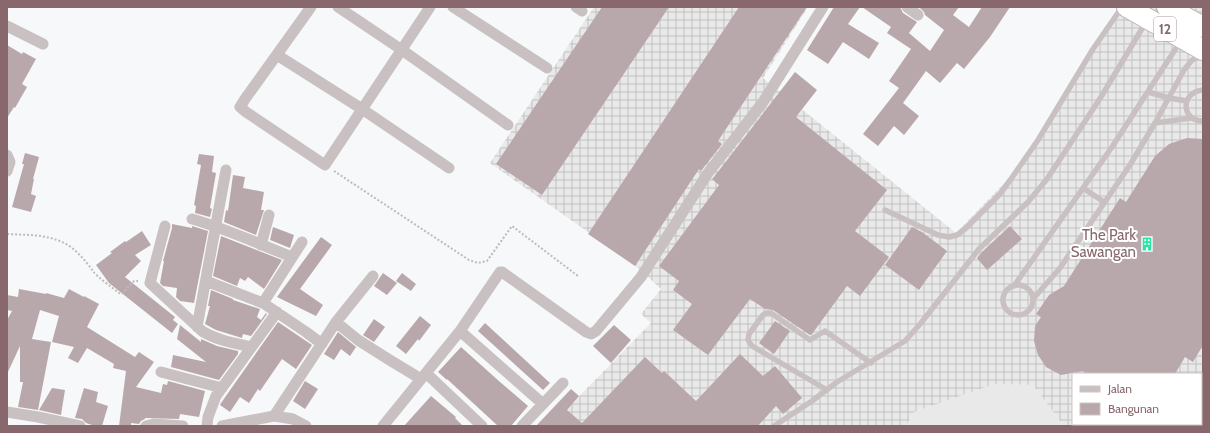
<svg xmlns="http://www.w3.org/2000/svg" width="1210" height="433" font-family="Cabin,sans-serif">
<style>
.built{fill:#eae9ea}
.industrial{fill:url(#industrial-grid);fill-rule:evenodd}
.building{fill:#b8a8ab}
.lines{fill:none;stroke-linecap:round;stroke-linejoin:round}
.highway-casing{stroke:#bcb3b5;stroke-width:22}
.path{stroke:#c1babb;stroke-width:2;stroke-dasharray:2 2;stroke-linecap:butt}
.lane{stroke:#c9c0c1;stroke-width:5.5}
.street{stroke:#c9c0c1;stroke-width:11}
.highway{stroke:#fff;stroke-width:20}
.labels{text-anchor:middle;dominant-baseline:central;stroke-width:4;stroke-linejoin:round;paint-order:stroke}
.shield{fill:#fff;stroke:#ac9598;stroke-width:1}
.shield-label{font-size:14px;font-weight:bold;fill:#88686c}
.poi-label{font-size:15px;fill:#88686c;stroke:#fff;text-anchor:end}
</style>
<defs>
<pattern id="industrial-grid" width="8" height="8" patternUnits="userSpaceOnUse"><rect width="8" height="8" fill="#eae9ea"/><path d="M0 4h8M4 0v8" fill="none" stroke="#c3c1c2"/></pattern>
</defs>
<rect width="100%" height="100%" fill="#f7f8f9"/>
<path class="built" d="M995 384 1033 385 1064 426H906L914 412Z"/>
<path class="industrial" d="M594 7H808L763 78 956 233 1021 166 1119 7H1203V426H1064L1033 385 995 384 914 412 906 426H550L651 323 641 314 661 289 635 265 490 163ZM1073 374H1201V424H1073Z"/>
<path class="building" d="M602 7H669L542 195 496 164Z
M739 7H807L718 141 722 144 701 171 699 169 635 266 588 234Z
M834 7H860L848 24 879 43 869 59 843 42 828 64 807 50Z
M862 7H900L903 13 917 22 909 33 930 51 944 30 925 15 924 12 919 7H959L953 15 969 27 982 7H1010L990 37 964 69 957 63 940 83 926 71 903 103 919 116 904 135 894 126 878 146 863 134 899 88 889 81 911 49 887 33 891 27Z
M7 45 22 54 23 52 36 59 22 84 27 87 15 108 14 107 7 118Z
M795 72 817 90 796 117 887 190 855 231 889 257 860 296 847 286 812 334 810 335 773 310 765 309 750 299 708 355 673 330 692 304 673 290 679 281 659 266 719 185 712 179 714 177Z
M1187 138 1203 139V345L1193 362 1185 357 1175 374H1087L1083 371 1061 375 1046 367 1038 355 1034 341 1035 326 1041 317 1036 314 1049 295 1064 286 1120 198 1126 202 1155 156 1169 144Z
M25 153 39 157 33 179H34L31 194 36 196 31 212 12 207 24 164H22Z
M199 154 214 156 212 172 216 173 210 208 212 209 210 217 195 213 196 206 194 205 201 165 197 164Z
M233 175 245 177 243 188 264 192 261 210H264L256 235 224 222 226 210 228 211Z
M172 224 192 228V226L208 231 194 303 180 301 176 297 177 288 163 286 160 283 164 261H163L172 228Z
M1010 226 1022 239 987 270 977 258 982 252Z
M273 227 294 235 290 248 270 240Z
M912 227 922 232 947 251 919 290 885 265Z
M142 231 151 245 135 255 141 261 125 277 175 317 173 320 178 324 172 333 109 283 96 265 112 253 110 252 125 241 126 242Z
M221 236 282 260 264 289 248 277 245 281 240 278 237 286 213 276Z
M321 237 332 245 300 289 323 305 316 316 277 297Z
M383 273 397 283 387 295 374 286Z
M402 273 416 284 411 291 396 281Z
M19 289 46 294V293L64 298 69 289 84 297V296L99 304 87 327 135 357 139 352 154 362 136 387 161 393 163 384 167 385 168 381 205 391 199 417 180 414 179 419 145 418V419L141 421 139 424 131 423V426H119L126 371 113 368 114 364 87 348 78 363 68 358 74 347 52 342 59 316 40 310 32 339 51 342 38 410 18 407 23 382H20V346L7 374V320L12 311 7 310V295L18 297Z
M211 290 233 299V300L260 309 257 317 261 320 266 313 267 314 251 336 243 334 242 338 216 330 205 324 210 306H208Z
M420 316 431 325 419 341 418 339 406 354 396 346Z
M374 319 385 327 374 342 363 335Z
M775 321 790 331 774 354 759 343Z
M278 322 312 345 296 369 282 359 260 391 258 389 249 403 240 397 230 412 220 405 221 403Z
M485 323 550 383 543 390 478 331Z
M180 325 201 342V339L217 346 238 351V354L219 380 171 367 173 355 206 362 177 339Z
M614 325 631 340 611 363 593 346Z
M338 332 356 347 350 356 341 349 334 360 324 354Z
M461 347 500 382 528 406 511 426H498L447 379V380L438 372Z
M740 354 763 376 775 366 802 398 783 414 776 406 758 426H536L571 389 579 396 567 410 582 423 645 357 662 373 664 371 696 401Z
M305 381 318 389 305 409 293 401Z
M52 388 65 390 61 415 39 410Z
M84 388 98 392 96 402 108 406 102 426H95L86 423 82 419 75 418Z
M431 396 456 417 455 418 463 426H404Z"/>
<g class="lines">
<g class="highway-casing">
<path id="highway" d="M1127 7 1203 50
M1167 7 1203 27"/>
</g>
<path class="path" d="M334 171 469 260 478 263 487 261 512 226 578 276
M7 234C26 235 44 234 62 242 74 247 85 260 93 271 98 278 112 287 119 293L121 294 123 293 134 281H138"/>
<path class="lane" d="M1203 90C1180 92 1181 121 1203 121
M1148 92 1169 98 1187 101
M1155 123 1191 118
M1083 188 1104 202
M885 210 938 235 949 237 957 235 965 229 1000 194 1011 179 1038 140 1093 49 1122 7
M1003 300a15 15 0 1 1 30 0a15 15 0 1 1-30 0Z
M1014 286 1112 147 1180 42
M1033 299 1060 268 1130 165 1155 123 1184 70 1192 60 1203 56
M1201 384 1203 380
M827 390 752 346 748 340 749 334 763 315 766 313H771L810 340 825 331 871 363
M774 426 812 401 837 382 905 341 921 323 979 249 1028 202 1047 179 1101 97 1146 22
M1167 426 1169 424"/>
<path class="street" d="M311 7 245 99 240 107 246 112 325 165 430 7
M338 7 402 50 508 125
M453 7 547 68
M576 7 582 11
M907 7 918 15
M7 26 43 44
M277 55 362 109 449 168
M7 155 10 162 7 171
M192 219C227 229 259 244 292 257
M165 226 150 283 202 331C216 340 234 343 251 347
M261 245 269 215
M206 281 263 303 306 332 322 344
M263 303 302 242
M336 322 373 276
M197 327 226 170
M460 331 543 404
M161 372 222 388
M426 373 482 426
M7 412 38 417 80 426
M274 416 336 322 358 340 388 359 421 379
M146 426 154 424 183 426
M207 426 208 417 216 396 277 312
M222 426 274 416 293 419 306 426
M383 426 460 331 500 272H502L586 332 591 334 596 331 641 277 708 173 763 102 823 7
M522 426 563 383"/>
<use href="#highway" class="highway"/>
</g>
<defs>
<g id="building-bare" transform="scale(1.08)"><path d="M-4-6H4V6H1V3H-1V6H-4ZM-2.5-4.3h1.7v1.8h-1.7ZM.8-4.3h1.7v1.8H.8ZM-2.5-1h1.7V.8h-1.7ZM.8-1h1.7V.8H.8Z" fill="#2ce4a7" stroke="#fff" stroke-width="2.5" paint-order="stroke"/></g>
</defs>
<g fill-rule="evenodd">
<use href="#building-bare" x="1147" y="244"/>
</g>
<g class="labels">
<rect class="shield" x="1154" y="17" width="22" height="24" rx="3"/>
<g class="shield-label">
<text x="1165" y="29">12</text>
</g>
<g class="poi-label">
<text x="1136" y="235">The Park<tspan x="1136" dy="17">Sawangan</tspan></text>
</g>
</g>
<rect width="1210" height="433" fill="none" stroke="#88686c" stroke-width="16"/>
<rect x="1072" y="373" width="130" height="52" fill="#ffffff" stroke="#cfc3c4"/>
<rect x="1080" y="386" width="20" height="6" fill="#c9c0c1" stroke="#cfc3c4"/>
<text x="1108" y="393" font-size="12" fill="#88686c">Jalan</text>
<rect x="1080" y="403" width="20" height="12" fill="#b8a8ab" stroke="#cfc3c4"/>
<text x="1108" y="413" font-size="12" fill="#88686c">Bangunan</text>
</svg>
